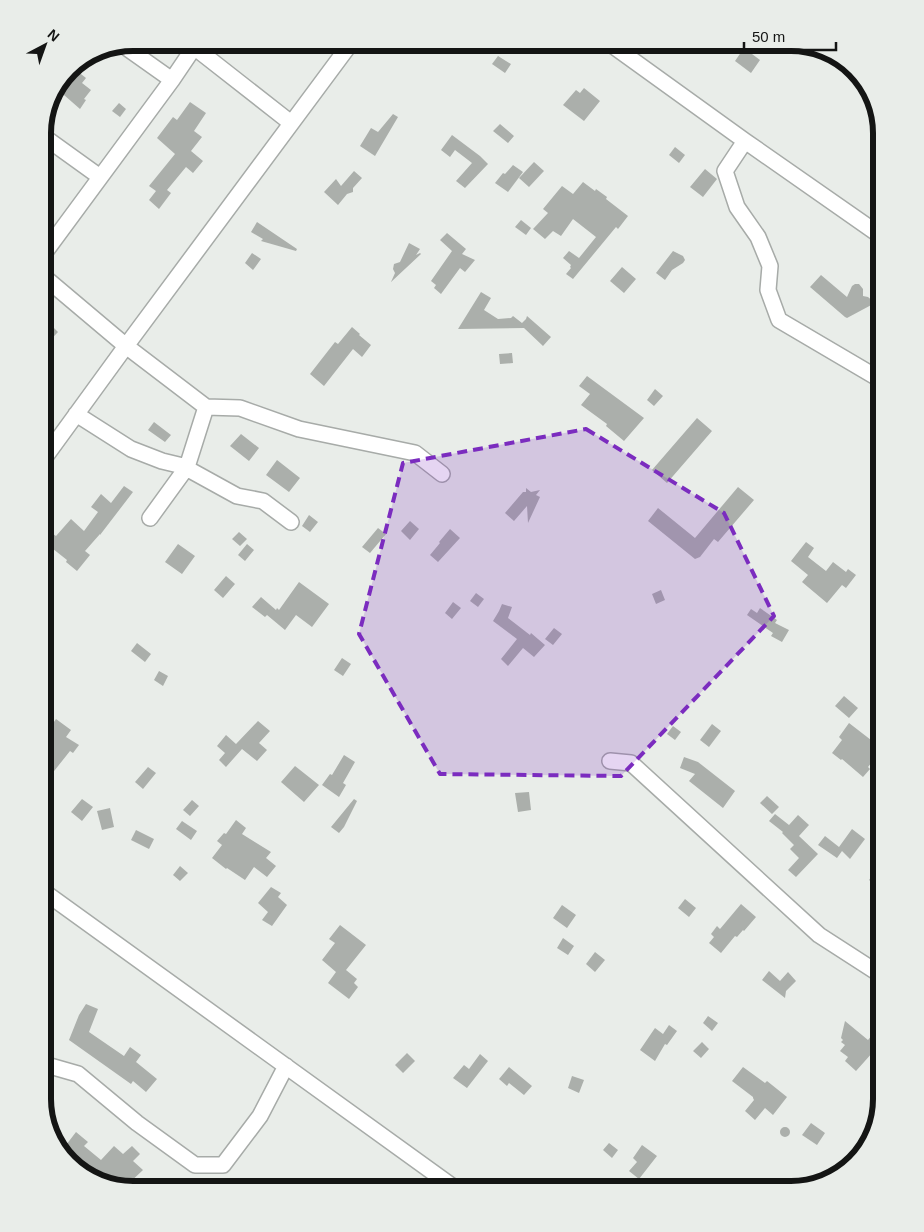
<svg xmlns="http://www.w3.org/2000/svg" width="924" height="1232" font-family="Helvetica,sans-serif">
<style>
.building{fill:#abafab}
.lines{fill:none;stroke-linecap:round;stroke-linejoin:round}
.minor-casing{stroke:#a7aba8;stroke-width:18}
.minor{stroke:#fff;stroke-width:15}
.marked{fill:#7b2cbf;fill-opacity:0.2;stroke:#7b2cbf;stroke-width:4;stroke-dasharray:10 6;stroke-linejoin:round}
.rim{fill:none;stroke:#141514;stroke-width:6}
</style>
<rect width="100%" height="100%" fill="#e9ede9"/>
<path class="building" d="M744 48 760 60 751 73 735 61Z
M498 56 511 64 505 73 492 64Z
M72 67 86 78 82 83 91 90 84 99 86 100 80 109 56 88Z
M584 88 600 101 584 121 563 105 576 90 580 93Z
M190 102 206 113 194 131 202 137 191 151 203 161 193 173 186 167 167 190 171 193 159 209 149 200 156 191 149 186 175 154 157 138 173 117 177 120Z
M119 103 126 109 120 117 112 111Z
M393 114 398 117 375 156 360 146 371 128 378 132Z
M500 124 514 136 508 143 493 131Z
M452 135 480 156 488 164 465 188 456 181 472 163 455 150 450 157 441 150Z
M675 147 685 155 679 163 669 155Z
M534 162 544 171 529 187 519 178Z
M513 165 523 172 508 192 495 183 503 173 505 174Z
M705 169 717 179 703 197 690 187Z
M354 171 362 178 353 188V192L347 194 338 205 324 192 336 179 341 186Z
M583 182 595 191 596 189 607 197 606 199 628 216 618 229 616 227 573 279 566 274 571 268 570 267 571 265 563 258 569 251 579 258 596 237 573 219 561 236 553 231 545 239 533 229 548 213 543 209 562 186 573 194Z
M521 220 531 228 526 235 515 227Z
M257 222 297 249 296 251 261 241 263 239 251 232Z
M447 233 466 249 462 254 475 260 465 272 460 268 441 294 434 288 436 285 431 281 452 251 440 240Z
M409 243 420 249 416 255 420 253 421 254 391 282 395 273 393 269 394 264 400 262Z
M673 251 683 256 685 260 683 263 672 270 665 280 656 273Z
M252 253 261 259 253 270 245 263Z
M622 267 636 279 624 293 610 281Z
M821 275 847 297 852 286 855 284H859L863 289V296L868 297 875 303 847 318 845 317 810 287Z
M481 292 491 298 484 310 498 319 511 318 513 316 522 323 526 319 527 316 551 337 543 346 524 328 458 329Z
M43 317 58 332 43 348Z
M352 327 360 334 359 335 371 345 362 357 353 349 324 386 310 374 335 342 338 344Z
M512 353 513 363 500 364 499 354Z
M587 376 644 418 624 441 606 426 607 424 581 405 590 394 579 386Z
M655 389 663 396 654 406 647 400Z
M697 418 712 431 667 483 652 470Z
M154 422 171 435 165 442 148 430Z
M241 434 259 448 249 461 230 446Z
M277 460 300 478 289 492 266 475Z
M124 486 133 492 100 535V534L85 551 90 555 77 571 66 562 67 560 43 541 50 532 56 536 71 519 84 531 98 512 91 507 101 494 111 503Z
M738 487 754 500 718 542 714 539 700 557 695 559 648 521 658 508 695 538Z
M526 488 531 492 540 490 536 495 540 497 528 523 527 506 514 521 505 513 523 492H526Z
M309 515 318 522 310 532 302 526Z
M410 521 419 529 410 540 401 531Z
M378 528 386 534 370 553 362 547Z
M450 529 460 538 438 562 430 555 440 543 439 542Z
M239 532 247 539 240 546 232 539Z
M806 542 814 548 808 557 826 571 833 562 846 572 848 569 856 575 846 588 842 585 827 603 802 582 808 575 791 561Z
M178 544 195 556 182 574 165 562Z
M247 544 254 550 245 561 238 555Z
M226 576 235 584 223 598 214 590Z
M299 582 329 604 312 627 296 615 285 630 267 615 265 617 252 607 261 597 276 610 277 608 279 610Z
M661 590 665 600 656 604 652 594Z
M476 593 484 599 478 607 470 601Z
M453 602 461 608 452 619 445 613Z
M502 604 512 607 508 618 530 635 531 633 545 645 534 657 523 648 508 666 501 659 517 639 493 621 499 611Z
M760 608 777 620 775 623 789 630 782 642 771 636 773 633 747 615 751 609 757 613Z
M554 628 562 634 553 645 545 639Z
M137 643 151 654 145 662 131 651Z
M342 658 351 664 343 676 334 670Z
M159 671 168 676 163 686 154 680Z
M844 696 858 708 849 718 835 706Z
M56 719 71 730 66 737 79 745 73 753 70 751 43 785V738Z
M258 721 270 731 259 743 267 750 257 761 242 749 226 767 219 760 225 753 217 746 226 735 236 744Z
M849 723 871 740 872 738 882 746V750L868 767 870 769 863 777 842 759 841 760 832 753 842 740 839 737Z
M712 724 721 731 709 747 700 740Z
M673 726 681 732 675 740 667 734Z
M344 755 355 762 343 783 346 785 339 797 322 785 330 774 332 775Z
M684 757 698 762 735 791 723 808 689 781 695 774 680 768Z
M295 766 319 785 304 802 281 782Z
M148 767 156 773 143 789 135 782Z
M529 792 531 810 518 812 515 793Z
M767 796 779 807 772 814 760 803Z
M82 799 93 807 82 821 71 812Z
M354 799 357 801 344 827 339 833 331 827Z
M192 800 199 806 190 816 183 810Z
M110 808 114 827 102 830 97 811Z
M775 814 789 825 798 815 809 825 799 836 818 854 796 877 788 870 799 858 790 849 794 845 782 833 783 832 769 821Z
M236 820 246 828 242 834 271 852 266 858 276 866 267 877 254 867 245 880 227 868 226 869 212 858 222 845 217 841 224 833 226 834Z
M182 821 197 831 191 840 176 829Z
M852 829 865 839 850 859 842 851 837 858 818 845 825 836 839 847Z
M136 830 154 839 149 849 131 840Z
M180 866 188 873 180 881 173 875Z
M876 871 882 875V890L869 880Z
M271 887 281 893 278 897 287 905 272 926 262 920 268 912 258 903Z
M685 899 696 908 689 917 678 908Z
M741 904 756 917 744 931 743 930 737 937 735 936 721 953 709 943 714 937 711 934 717 926 720 929Z
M562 905 576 915 567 928 553 918Z
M340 925 366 945 346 970 357 979 354 983 358 987 349 999 328 983 336 972 322 960 335 943 329 939Z
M563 938 574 946 568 955 557 948Z
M595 952 605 960 595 972 586 964Z
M769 971 780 981 788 972 796 981 786 991 785 998 762 980Z
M86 1004 98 1009 89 1032 124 1056 130 1047 141 1055 136 1062 157 1079 146 1092 133 1081 131 1084 69 1040 79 1015Z
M708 1016 718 1023 712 1031 703 1023Z
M845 1021 868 1040 882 1023V1060L873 1052 856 1071 845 1061 848 1057 840 1051 845 1045 841 1042 843 1040 841 1038Z
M669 1025 677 1031 667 1045 665 1044 655 1061 640 1050 655 1028 663 1034Z
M702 1042 709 1049 701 1058 693 1051Z
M407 1053 415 1061 403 1073 395 1065Z
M480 1054 488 1061 467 1088 453 1078 464 1065 469 1069Z
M509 1067 532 1086 524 1095 509 1083 507 1086 499 1079Z
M743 1067 765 1083 767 1081 787 1097 773 1115 765 1108 755 1120 745 1111 754 1100 753 1098V1097L732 1081Z
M572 1076 584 1080 579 1093 568 1088Z
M811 1123 825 1133 817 1145 802 1135Z
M780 1132a5 5 0 1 1 10 0a5 5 0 1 1-10 0Z
M76 1132 88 1142 84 1146 101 1160 114 1146 123 1154 132 1146 140 1154 133 1161 143 1170 125 1187 112 1184 104 1176 101 1181 96 1180 74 1161 76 1159 63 1149Z
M609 1143 618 1150 612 1158 603 1150Z
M642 1145 657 1156 639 1179 629 1171 637 1162 633 1158Z"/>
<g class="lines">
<g class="minor-casing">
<path id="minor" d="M609 43 745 141 881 236
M124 46 172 80
M194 47 291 123
M43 136 100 177
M745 141 725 171 737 207 758 237 770 266 768 290 779 320 881 380
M43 255 172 80 197 43
M43 276 126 346 206 407
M76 414 131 449 162 461 187 467 188 469 237 496 263 501 291 522
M43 460 126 346 351 43
M150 518 187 467 206 407 240 408 299 429 415 453 442 474
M610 761 631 763 819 935 881 975
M43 891 456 1189
M43 1064 78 1074 137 1123 195 1165H223L260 1116 286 1066"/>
</g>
<use href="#minor" class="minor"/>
</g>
<path class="marked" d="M586 429 724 513 774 616 621 776 440 774 359 634 403 463Z"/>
<path d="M0 0H924V1232H0ZM133 51H791A82 82 0 0 1 873 133V1099A82 82 0 0 1 791 1181H133A82 82 0 0 1 51 1099V133A82 82 0 0 1 133 51Z" fill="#e9ede9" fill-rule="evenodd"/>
<path class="rim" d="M133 51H791A82 82 0 0 1 873 133V1099A82 82 0 0 1 791 1181H133A82 82 0 0 1 51 1099V133A82 82 0 0 1 133 51Z"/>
<g transform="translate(45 45) rotate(41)" stroke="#e9ede9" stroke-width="4" paint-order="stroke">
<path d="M0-4L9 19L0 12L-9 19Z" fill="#141514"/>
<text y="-8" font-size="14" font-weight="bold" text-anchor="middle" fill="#141514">N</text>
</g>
<path d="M744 42v8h92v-8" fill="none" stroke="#141514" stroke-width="2.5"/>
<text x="752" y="42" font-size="15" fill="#141514" stroke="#e9ede9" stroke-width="4" paint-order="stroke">50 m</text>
</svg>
